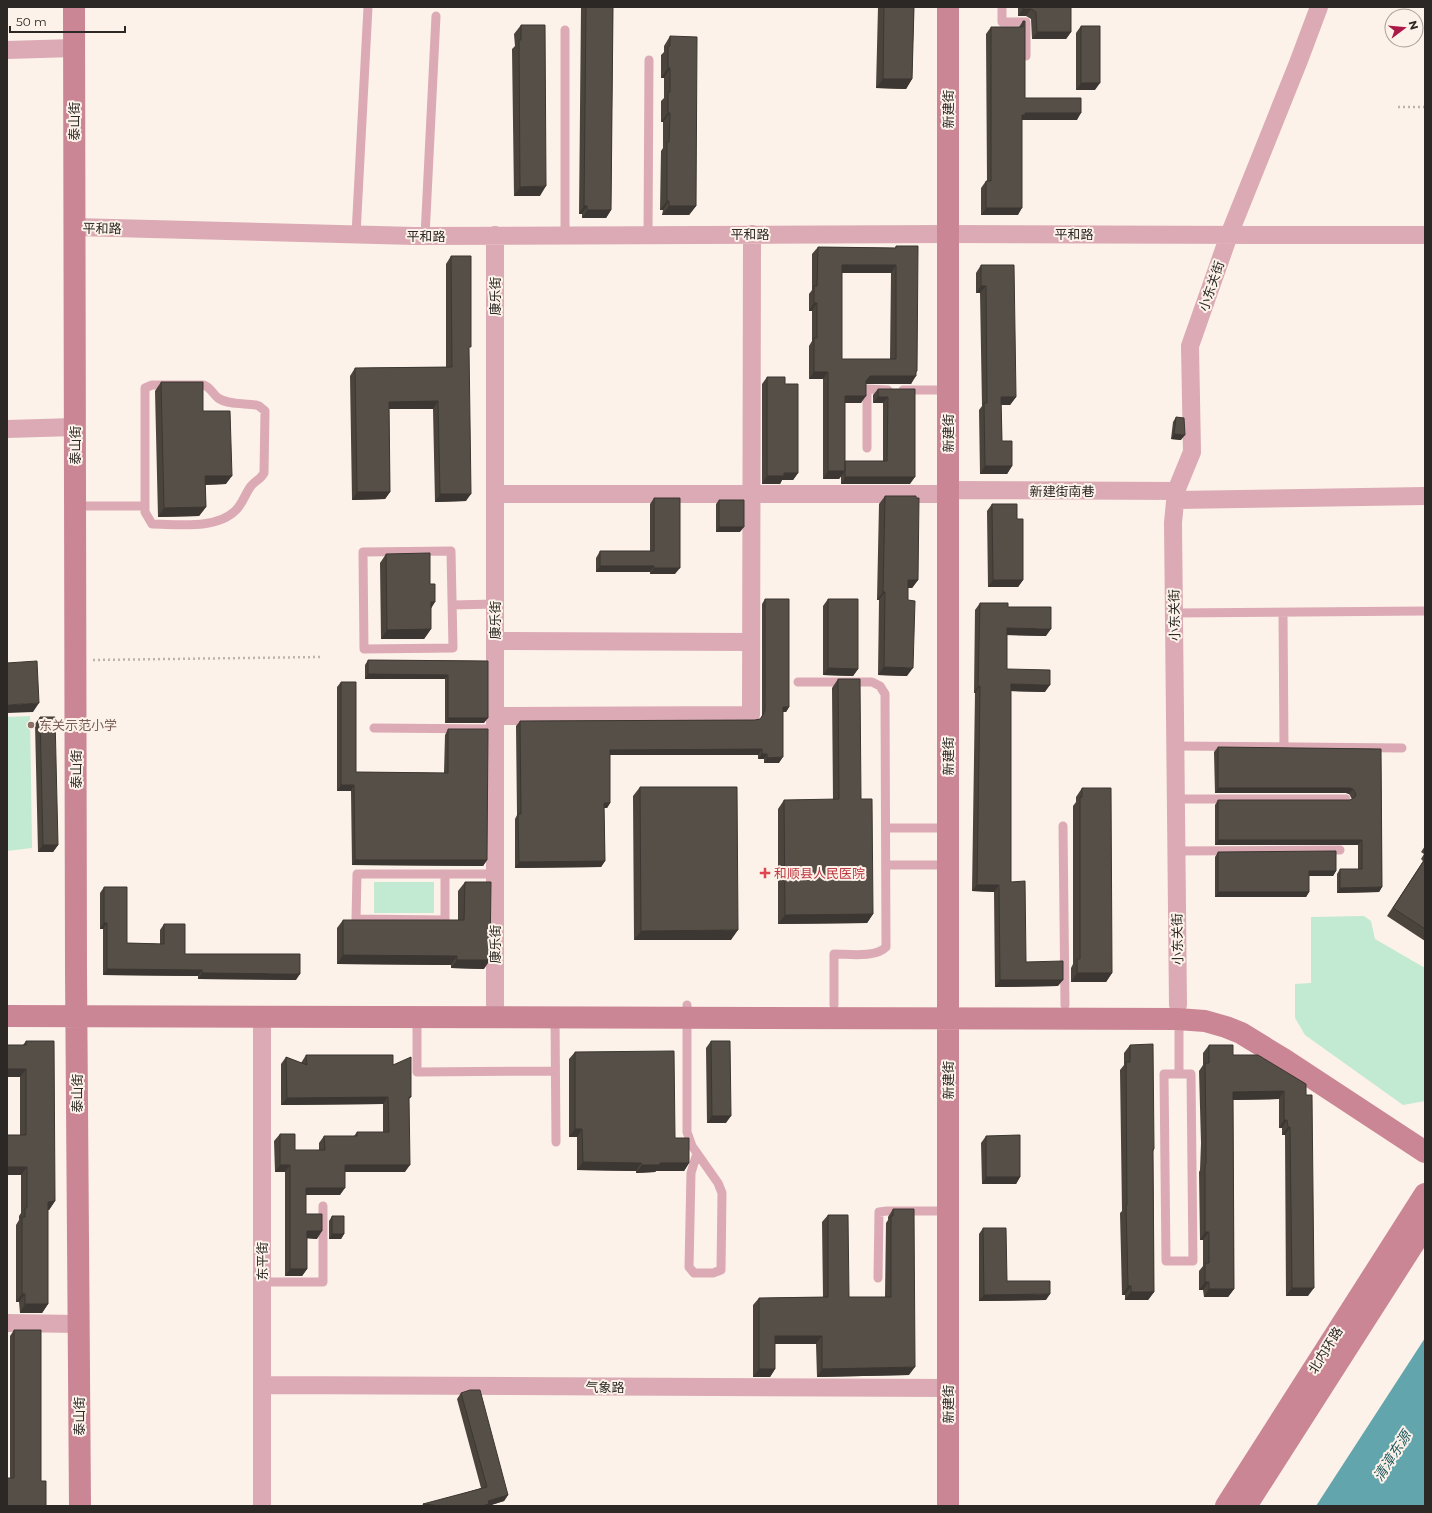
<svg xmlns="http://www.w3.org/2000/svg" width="1432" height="1513" font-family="Montserrat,'Noto Sans SC',sans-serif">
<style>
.green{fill:#c2e9d1}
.water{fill:#62a5ad}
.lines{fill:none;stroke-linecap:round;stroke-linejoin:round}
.path{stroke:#bcb4ad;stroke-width:2.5;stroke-dasharray:2 3;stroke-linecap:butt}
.lane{stroke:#dbaab4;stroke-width:9}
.street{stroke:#dbaab4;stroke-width:18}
.secondary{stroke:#cb8695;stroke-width:22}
.wall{fill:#4a443d;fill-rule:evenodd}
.shaded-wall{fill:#3c3732}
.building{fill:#564f47;stroke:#3c3732;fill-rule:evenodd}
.education-dot{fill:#8d6e63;stroke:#fcf2e9;stroke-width:1.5}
.health-dot{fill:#e0444e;stroke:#fcf2e9;stroke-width:1.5}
.labels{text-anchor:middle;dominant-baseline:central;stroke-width:4;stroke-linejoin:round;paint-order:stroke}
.street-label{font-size:13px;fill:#2b2825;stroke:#fcf2e9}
.education-label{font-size:13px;fill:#785e54;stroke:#fcf2e9;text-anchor:start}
.health-label{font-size:13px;fill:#be3a42;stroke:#fcf2e9;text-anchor:start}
.water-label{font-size:14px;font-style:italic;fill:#1e585e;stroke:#fcf2e9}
</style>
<rect width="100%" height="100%" fill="#fcf2e9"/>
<path class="green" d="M30 716 32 848 7 851V717Z
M374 882H434V913H374Z
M1364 916 1371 921 1375 939 1425 968V1101L1403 1105 1305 1035 1295 1018V984L1311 983V917Z"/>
<path class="water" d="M1425 1338V1506H1316Z"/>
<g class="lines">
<path class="path" d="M1398 107H1425
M93 660 321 657"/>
<path class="lane" d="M1002 7V22H1026V56
M356 234 368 7
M565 235V30
M648 235 649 60
M425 236 436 16
M152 385H204C210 387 213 394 218 398 228 405 245 403 256 405L259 406 265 411 264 473C261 479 255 481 251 486 245 494 243 503 236 510 217 530 177 524 152 524L145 512V388Z
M903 390H948
M867 448V389L888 390
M75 506H145
M451 551 453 648 364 649 363 552Z
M452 605 495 604
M1174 613 1425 611
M1283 613 1284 747
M798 682H872L880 686 885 694 886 947C876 958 848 954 834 954V1005
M374 728 495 729
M1175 746 1402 748
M1176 799H1346
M1063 826 1065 1005
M886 828H948
M1176 851 1340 850
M886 865H948
M445 874V920L356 919 357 874H495
M687 1005V1132L692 1146 718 1183 722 1193 721 1270 713 1273H694L689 1267 691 1173 697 1153
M417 1017V1072L555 1071
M555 1017 556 1142
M1164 1074H1191L1193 1261H1166Z
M1179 1074V1020
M878 1278 879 1212 887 1211H948
M262 1282H323V1206"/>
<path class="street" d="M7 50 74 48
M75 227 415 236 948 234 1260 235H1425
M7 429 75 427
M948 490 1176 491
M495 494H948
M1176 500 1425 496
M495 641 751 642
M495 716 751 715 752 234
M495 1005V235
M1178 1005 1173 523 1176 491 1192 452 1190 346 1229 235 1298 63 1319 7
M262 1017V1506
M7 1323 79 1324
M262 1385 948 1388"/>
<path class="secondary" d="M74 7 76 971 80 1506
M948 7V1506
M7 1016 1177 1019 1205 1021 1226 1027 1241 1033 1285 1060 1425 1152
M1226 1506 1425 1194
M1246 1506 1425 1226"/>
</g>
<path class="wall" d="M581 7H613L611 210 606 218H582V214H579Z
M878 7H914L912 79 906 89 876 88Z
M1018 7H1071V32L1066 39H1032L1031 19 1026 16H1018Z
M1023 21 1025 98 1077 120H1022L1018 215H981V188L986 181H987L986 34 991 27H1019Z
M521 25 540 196H514L512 49 515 46 514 34Z
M1081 26 1095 90H1076V33Z
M670 36 696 206 689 215H662L663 210H660L661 151 663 148V122H661V101L664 98V78H661V55L664 52V46Z
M896 246 916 373 911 384H866L861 403H845V462V461H883V403H873V395L878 389H915L910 484H841V476L839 479H823V379H809V346L812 341V311H809V294L812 290V254L818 247 895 248ZM842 273H891L890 359H842Z
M451 256 469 350 466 501 435 502 433 409H389L390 492 385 499 352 500 350 376 355 368 446 367V264Z
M981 265 1016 397 1010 405H1001L1002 441 1012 466 1007 474H980L979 410 982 406 980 293H976V273Z
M767 377 785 384 798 473 793 480H782L780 484H762V384Z
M161 382 203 411 226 484 205 485 206 507 199 516 158 517 155 391Z
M1176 417 1181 440 1171 439 1173 422Z
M885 496 918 580 912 588H908L907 676 878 675 879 600H877L879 504Z
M654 498 675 574H650V572H596V558L600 551H650V504Z
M719 500 740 532H716V504Z
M992 504 1017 519 1023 580 1018 587H988L987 511Z
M386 554 430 584 431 629 424 639H381L380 563Z
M765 599 789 707 786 712H783L779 763H764V759H758V755H610V803L607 808H604L605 861 601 867 515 868V819L517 815 516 726 520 721 755 720 760 719 761 718 762 715V604Z
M828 599 858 669 853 676 823 675V606Z
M980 603 1008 607 1046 636 1007 635V669L1045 692 1011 691V882L1026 962 1058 986 995 987 994 892 972 891 975 693H974L975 610Z
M368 660 488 661 484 723H445V679H365V665Z
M838 679 861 799 873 914 867 923 778 924V809L784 800H833L832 688Z
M341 682 356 772 444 773 445 735 448 729 487 860 483 866 352 865 351 791H337V687Z
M40 717 58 845 53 852H38L35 724Z
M1218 747 1381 749 1382 887 1379 892 1337 893V874L1340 869H1358V845H1215V805L1218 800H1350L1352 799 1349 794 1346 793H1215L1214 752Z
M640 787 731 940H634L633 796Z
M1082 788 1112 973 1106 982H1071V968L1073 964V806L1076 802V797Z
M1425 846V941L1387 916 1423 861 1421 859 1424 854 1421 852Z
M1218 852 1336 871 1333 876H1309V892L1306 897H1215V857Z
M465 882 484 969 451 968V965L337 964V928L343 920H458V891Z
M104 887 127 943 160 944V930L164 924 185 954 296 980 198 979V976L103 975V929H100V893Z
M26 1041 55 1201 49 1210H48V1304L42 1313H20L19 1302H16V1225L19 1220V1216L21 1213V1175H7V1135H20V1077H7V1045H23Z
M711 1041 726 1123H707L706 1048Z
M1130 1045 1154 1149 1153 1152 1154 1292 1148 1300H1125V1295H1122L1120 1213 1122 1211 1120 1070 1124 1065V1053Z
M1209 1045 1233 1055 1306 1084 1308 1296H1286L1285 1135H1282V1128H1279V1099L1233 1100 1234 1289 1228 1297H1204L1203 1290H1199V1271L1203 1266V1240H1200L1199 1172 1200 1170 1201 1143 1199 1071 1203 1065V1053Z
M575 1052 675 1138 689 1163 684 1171H656L655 1172 636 1173V1171L577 1170V1137H569V1059Z
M306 1055 393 1065 411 1097 409 1099 405 1172H345L340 1195H306V1214L317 1239 307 1238V1269L302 1276H285V1172H275L274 1141 280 1134 295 1150H319V1143L324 1136H354L357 1132H383V1104L281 1105V1064L286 1057 301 1063Z
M986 1136 1020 1177 1016 1184H982L981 1143Z
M893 1209 909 1375 817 1377 816 1344H775V1369L770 1377H753V1305L759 1298 823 1297 822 1222 828 1215 849 1297H885L886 1223 888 1220V1217Z
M332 1216 344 1234 341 1239H329V1221Z
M983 1228 1007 1281 1046 1300 979 1301V1234Z
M14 1330 41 1481 10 1478V1336Z
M461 1393 508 1495 504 1501 488 1506H422L481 1488 457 1399Z"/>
<path class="shaded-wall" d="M1023 9H1031L1026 16H1018Z
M1037 32H1071L1066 39H1032Z
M668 68H670L664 78H661Z
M883 79H912L906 89 876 88Z
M1081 83H1100L1095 90H1076Z
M668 113H670L663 122H661Z
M1025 113H1081L1077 120H1022V115Z
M546 186 540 196H514L520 187Z
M667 201H669L663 210H660Z
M584 206H587L582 214H579Z
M669 206H696L689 215H662Z
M986 208H1022L1018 215H981Z
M587 210H611L606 218H582Z
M842 265H896L891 273H837Z
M981 286H986L980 293H976Z
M814 303H817L812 311H809Z
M917 371 914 376H916L911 384H864L870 376Z
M814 372H828L823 379H809Z
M845 396H866L861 403H840Z
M878 397H888L883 403H873Z
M1001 397H1016L1010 405H996Z
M438 401 433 409H383L389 402Z
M1174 434 1185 435 1181 440 1171 439Z
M985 466H1012L1007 474H980Z
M828 471H845L839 479H823Z
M784 473H798L793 480H782L780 484H762L767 476Z
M205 476H232L226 484 199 485Z
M845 477H915L910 484H841Z
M357 492H390L385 499 352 500Z
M440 494H471L466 501 435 502Z
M206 507 199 516 158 517 164 508Z
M719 527H744L740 532H716Z
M600 566H654L650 572H596Z
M654 568H680L675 574H650Z
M908 580H918L912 588H902Z
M993 580H1023L1018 587H988Z
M883 592H885L879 600H877Z
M431 602H435L429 612Z
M1007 628 1051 629 1046 636 1003 635Z
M431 629 424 639H381L387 630Z
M884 667 913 668 907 676 878 675Z
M828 668 858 669 853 676 823 675Z
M368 674 448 675 445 679H365Z
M1011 684 1050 685 1045 692 1006 691Z
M978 686H980L975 693H974Z
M39 703 33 712 7 713V705Z
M783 707H789L786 712H779Z
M448 718H488L484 723H445Z
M762 749 758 755H606L610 750Z
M762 754H767L764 759H758Z
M783 757 779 763H764L767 758Z
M341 785H354L351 791H337Z
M1218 788H1350L1353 789 1349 794 1346 793H1215Z
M604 803H610L607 808H601Z
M1218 840H1362L1358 845H1215Z
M43 845H58L53 852H38Z
M355 860H487L483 866 352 865Z
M605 861 601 867 515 868 519 862Z
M1309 871H1336L1333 876H1305Z
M977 885H999L994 892 972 891Z
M1382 887 1379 892 1337 893 1340 888Z
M1218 892H1309L1306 897H1215Z
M873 914 867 923 778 924 785 915Z
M104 923H107L103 929H100Z
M738 930 731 940H634L641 931Z
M343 955 457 956 451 965 337 964Z
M457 960H490L484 969 451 968Z
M107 969 202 970 198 976 103 975Z
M202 973 300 974 296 980 198 979Z
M1077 973H1112L1106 982H1071Z
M1000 980H1063L1058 986 995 987Z
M7 1069H26L20 1077H7Z
M1284 1091 1279 1099 1227 1100 1233 1092Z
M388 1097 383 1104 281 1105 287 1098Z
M712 1116H731L726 1123H707Z
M1284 1120H1287L1282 1128H1279Z
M1288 1127H1290L1285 1135H1282Z
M575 1129H582L577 1137H569Z
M583 1162 641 1163 636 1171 577 1170Z
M660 1163H689L684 1171H656L655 1172 636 1173 642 1165Z
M280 1165H290L285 1172H275Z
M345 1165H410L405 1172H340Z
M7 1167H27L21 1175H7Z
M986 1177H1020L1016 1184H982Z
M306 1188H345L340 1195H301Z
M55 1201 49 1210H42L48 1202Z
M307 1231H322L317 1239 302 1238Z
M1205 1232H1209L1203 1240H1200Z
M332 1234H344L341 1239H329Z
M290 1269H307L302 1276H285Z
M1205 1282H1209L1203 1290H1199Z
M1128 1286H1131L1125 1295H1122Z
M1292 1288H1314L1308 1296H1286Z
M1209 1289H1234L1228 1297H1204Z
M1131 1292H1154L1148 1300H1125Z
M22 1294H25L19 1302H16Z
M1050 1294 1046 1300 979 1301 984 1295Z
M25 1304H48L42 1313H20Z
M775 1336H822L816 1344H769Z
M915 1367 909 1375 817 1377 822 1369Z
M759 1369H775L770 1377H753Z
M508 1495 504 1501 488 1506H482L488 1501Z
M423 1504 439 1506H422Z"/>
<path class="building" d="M586 7H613L611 210H587V206H584Z
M884 7H914L912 79H883Z
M1023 7H1071V32H1037L1036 12 1031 9H1023Z
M1023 21H1025V98H1081V113H1025V115H1022V208H986V181H991V27H1023Z
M521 25H545L546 186 520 187 519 40H521Z
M1081 26H1100V83H1081Z
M670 36 697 37 696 206H669V201H667V142H669L670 113H668V92H670V68H668V46H670Z
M896 246H918L917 371H916V376H870L866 381V396H845V471H828V372H814V338H817V303H814V286H817L818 247 896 248ZM842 265H896V359H842Z
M451 256H471V347H469L471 494H440L438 401 389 402 390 492H357L355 368 452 367Z
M981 265H1014L1016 397H1001L1002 441H1012V466H985L984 403H987L986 286H981Z
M767 377H785V384H798V473H784V476H767Z
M161 382H203V411H230L232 476H205L206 507 164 508Z
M878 389H915V477H845V461H887L888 397H878Z
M1176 417 1184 418 1185 435 1174 434Z
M885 496H916V498H919L918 580H908V600L915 601 913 668 884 667 885 592H883Z
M654 498H680V568H654V566H600V551H654Z
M719 500H744V527H719Z
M992 504H1017V519H1023V580H993Z
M430 553V584H435V602H431V629L387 630 386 554Z
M765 599H789V707H783V757L767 758V754H762V749L610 750V803H604L605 861 519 862 518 814H521L520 721 755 720 760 719 763 715 765 710Z
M828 599H858V669L828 668Z
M980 603H1008V607H1051V629L1007 628V669L1050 670V685L1011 684V882L1025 881 1026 962 1063 961V980H1000L999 885H977L980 686H978Z
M368 660 488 661V718H448V675L368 674Z
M37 661 39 703 7 705V663Z
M838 679H860L861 799H872L873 914 785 915 784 800 839 799Z
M341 682H356V772L448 773V729H488L487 860H355L354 785H341Z
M40 717H55L58 845H43Z
M1218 747 1381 749 1382 887 1340 888V869H1362V840H1218V800H1350L1355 797 1356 794 1353 789 1350 788H1218Z
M640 787H737L738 930 641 931Z
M1082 788H1111L1112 973H1077V959H1080V797H1082Z
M1336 851V871H1309V892H1218V852Z
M1425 859V929L1393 908Z
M465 882H491L490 960H457V956L343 955V920H464Z
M104 887H127V943L164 944V924H185V954H300V974L202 973V970L107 969V923H104Z
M26 1041H54L55 1201 48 1202V1304H25V1294H22V1217H25V1208H27V1167H7V1135H26V1069H7V1045H26Z
M711 1041H730L731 1116H712Z
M1153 1044 1154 1149H1153L1154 1292H1131V1286H1128L1126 1205H1127L1126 1062H1130V1045Z
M1209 1045H1233V1055H1258L1306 1084V1095H1312L1314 1288H1292L1290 1127H1288L1287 1120H1284V1091L1233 1092 1234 1289H1209V1282H1205V1263H1209V1232H1205V1164H1206V1134L1205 1063H1209Z
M674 1051 675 1138H689V1163H660V1165H642L641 1163 583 1162 582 1129H575V1052Z
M306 1055H393V1065L411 1057V1097H409L410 1165H345V1188H306V1214H322V1231H307V1269H290V1165H280V1134H295V1150H325L324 1136H357V1132H389L388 1097 287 1098 286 1057 307 1065Z
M1020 1135V1177H986V1136Z
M893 1209H914L915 1367 822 1369V1336H775V1369H759V1298L828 1297V1215H848L849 1297H891V1216H893Z
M332 1216H344V1234H332Z
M983 1228H1006L1007 1281H1050V1294L984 1295Z
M14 1330H41V1481H46V1506H7V1478H14Z
M470 1390H480L508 1495 488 1501 489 1504 482 1506H439L423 1504 487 1487 461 1393Z"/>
<circle class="education-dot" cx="31" cy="725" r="4"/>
<path class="health-dot" d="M763 867h4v4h4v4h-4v4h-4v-4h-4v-4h4z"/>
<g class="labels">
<g class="street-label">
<text transform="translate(948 109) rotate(-90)">新建街</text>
<text transform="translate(74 121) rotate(-90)">泰山街</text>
<text transform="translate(102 228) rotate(1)">平和路</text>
<text x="750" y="234">平和路</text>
<text x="1074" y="234">平和路</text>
<text x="426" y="236">平和路</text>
<text transform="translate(1211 286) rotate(-71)">小东关街</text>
<text transform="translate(495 296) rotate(-90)">康乐街</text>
<text transform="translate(948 433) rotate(-90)">新建街</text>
<text transform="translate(75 445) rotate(-90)">泰山街</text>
<text x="1062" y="491">新建街南巷</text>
<text transform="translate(1174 615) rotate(-91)">小东关街</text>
<text transform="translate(495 620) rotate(-90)">康乐街</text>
<text transform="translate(948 756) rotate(-90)">新建街</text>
<text transform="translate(76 769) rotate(-90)">泰山街</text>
<text transform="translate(1177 939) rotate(-91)">小东关街</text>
<text transform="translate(495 944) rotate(-90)">康乐街</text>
<text transform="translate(948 1080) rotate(-90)">新建街</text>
<text transform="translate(77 1093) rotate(-90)">泰山街</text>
<text transform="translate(262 1261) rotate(-90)">东平街</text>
<text transform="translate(1325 1350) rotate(-58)">北内环路</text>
<text x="605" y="1387">气象路</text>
<text transform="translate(948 1404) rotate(-90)">新建街</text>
<text transform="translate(79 1416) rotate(-90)">泰山街</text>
</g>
<g class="education-label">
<text x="39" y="725">东关示范小学</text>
</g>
<g class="health-label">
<text x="774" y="873">和顺县人民医院</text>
</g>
<g class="water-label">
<text transform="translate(1392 1456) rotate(-57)">清漳东源</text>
</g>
</g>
<rect width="1432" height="1513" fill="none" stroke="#2b2825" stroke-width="16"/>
<g transform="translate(1404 28) rotate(74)"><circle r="19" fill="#fcf2e9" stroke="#a8a19b"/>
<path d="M0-3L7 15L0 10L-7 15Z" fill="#ac1847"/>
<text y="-6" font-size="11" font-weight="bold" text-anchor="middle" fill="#2b2825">N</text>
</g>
<path d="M10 26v6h115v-6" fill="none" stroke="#2b2825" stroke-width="2"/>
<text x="16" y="26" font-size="12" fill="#2b2825" stroke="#fcf2e9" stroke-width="3" paint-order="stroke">50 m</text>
</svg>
